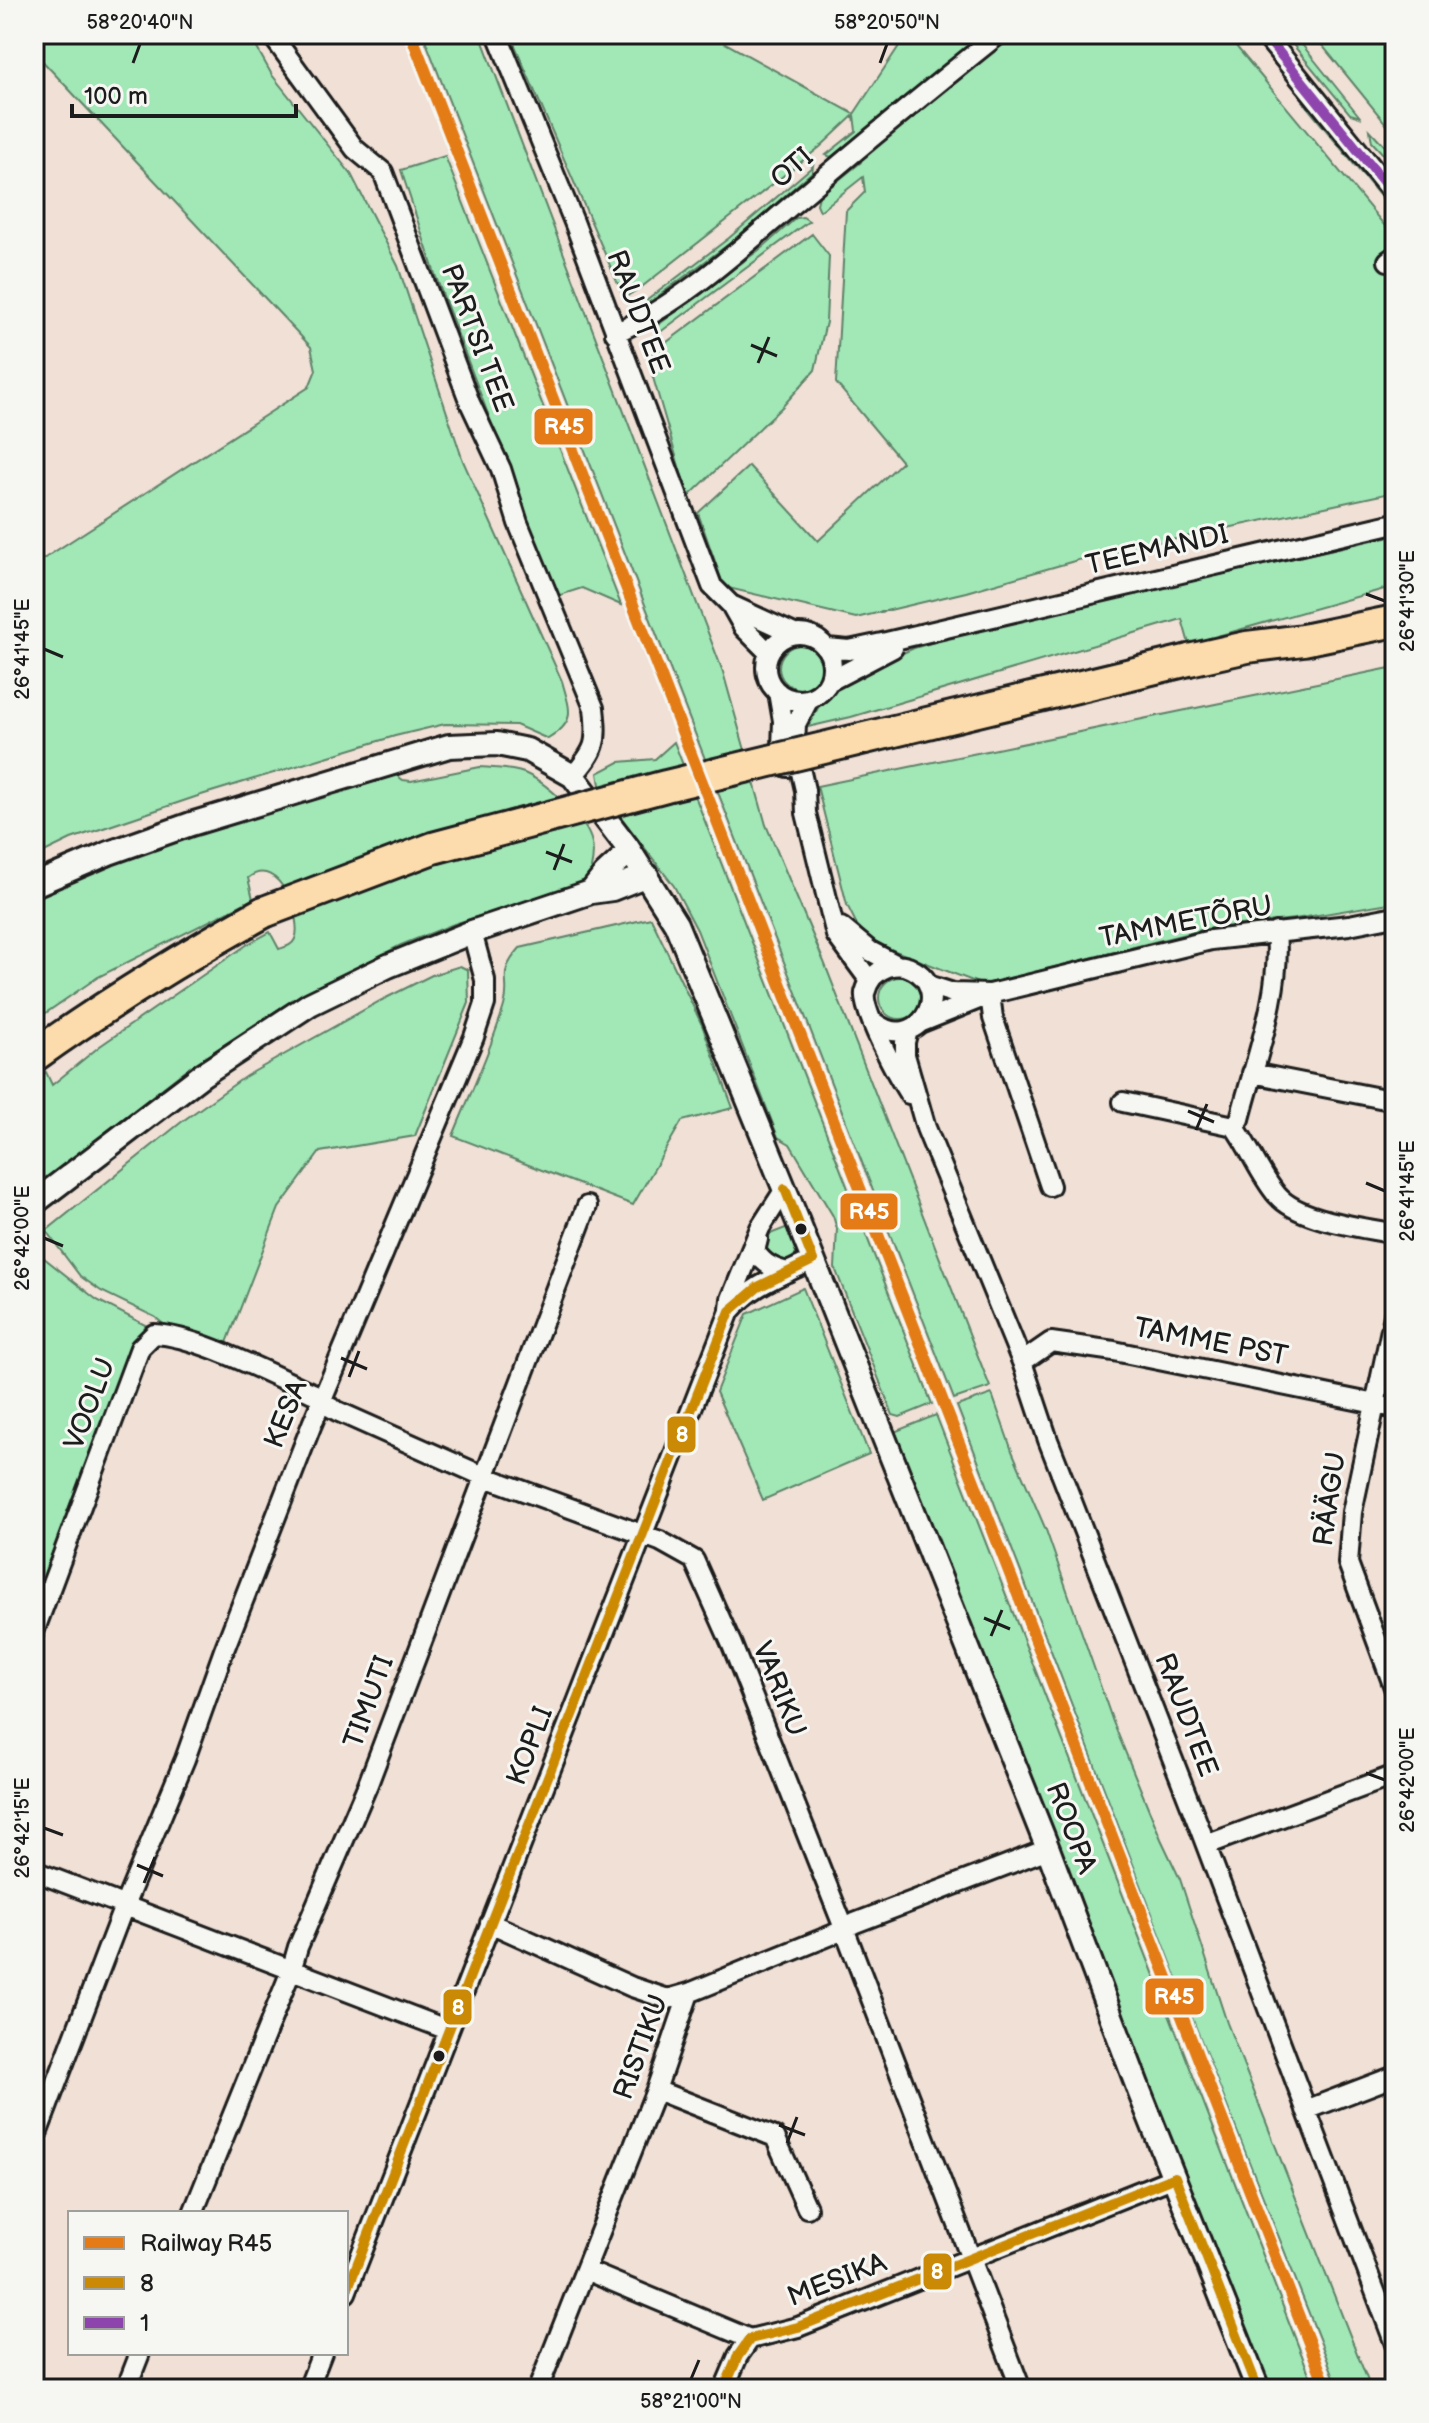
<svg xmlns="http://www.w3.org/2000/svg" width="1429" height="2423" font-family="'Balsamiq Sans',sans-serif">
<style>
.green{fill:#a1e8b6;stroke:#5e8269;stroke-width:2}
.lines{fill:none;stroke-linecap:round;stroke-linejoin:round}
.minor-casing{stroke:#1c1c1c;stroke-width:24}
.tertiary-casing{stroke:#1c1c1c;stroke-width:28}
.trunk-casing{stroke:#1c1c1c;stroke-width:36}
.minor{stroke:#f6f6f2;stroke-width:18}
.tertiary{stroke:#f6f6f2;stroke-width:22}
.trunk{stroke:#fcdcac;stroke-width:30}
.trunk-bridge-casing{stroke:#1c1c1c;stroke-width:36;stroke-linecap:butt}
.trunk-bridge{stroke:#fcdcac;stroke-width:30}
.bus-1-casing{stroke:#f6f6f2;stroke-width:16}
.bus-2-casing{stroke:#f6f6f2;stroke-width:16}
.bus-1{stroke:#cb8a06;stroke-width:10}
.bus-2{stroke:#8e44ad;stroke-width:10}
.rail-1-casing{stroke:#f6f6f2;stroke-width:18}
.rail-1{stroke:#e47b16;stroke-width:12}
.ticks{fill:none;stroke:#1c1c1c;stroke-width:3}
.bus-dot{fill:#1c1c1c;stroke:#f6f6f2;stroke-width:3}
.labels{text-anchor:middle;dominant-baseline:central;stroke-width:6;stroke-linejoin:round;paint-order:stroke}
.street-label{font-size:28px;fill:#1c1c1c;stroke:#f6f6f2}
.line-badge{stroke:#f6f6f2;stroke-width:3}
.badge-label{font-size:22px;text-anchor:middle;font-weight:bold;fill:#fff}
.neatline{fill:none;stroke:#1c1c1c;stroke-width:3}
.ticks-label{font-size:20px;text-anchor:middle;fill:#1c1c1c}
</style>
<rect width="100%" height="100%" fill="#f0e0d6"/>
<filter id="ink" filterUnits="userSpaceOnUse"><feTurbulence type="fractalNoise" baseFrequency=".0125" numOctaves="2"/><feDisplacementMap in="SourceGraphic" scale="16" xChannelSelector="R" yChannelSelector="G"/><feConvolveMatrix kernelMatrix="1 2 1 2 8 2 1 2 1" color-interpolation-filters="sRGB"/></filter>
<g filter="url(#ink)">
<path class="green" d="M34 34H249L272 75 351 174 398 266 463 461 562 681C570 710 577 721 548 739L516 725 445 724 395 736 198 796 71 839 34 857V565L309 387 316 370 311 347 34 52Z
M423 34H480L723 672 766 825 824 962 990 1387 954 1399Z
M510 34H709L854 114 907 34H1226L1395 238V492L1078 560 966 592 856 618 724 587 698 513 749 466 818 541 902 462 836 383 846 211 865 192 863 177 820 211 817 204 819 196 861 162 857 136 831 157 826 155 856 131 854 115 820 147 643 286 624 298Z
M1313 34H1395V135Z
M1296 37 1360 117 1350 114 1294 46Z
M1309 100 1377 182 1395 209 1393 212 1303 102Z
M1370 130 1395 157V167L1372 142Z
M445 156 621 605 582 588 557 596 436 277 401 170Z
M813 166 812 172 733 241 646 305V301L729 238Z
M803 217 809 221 659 333 654 328 763 247 796 218Z
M812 234 829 256 826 322 815 370 783 406 688 497 647 357Z
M1395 535V586L1189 644 1182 619 851 717 808 727 820 704 852 676 914 648 968 632Z
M779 667a22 22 0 1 1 44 0a22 22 0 1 1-44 0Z
M1395 667V902L1295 919 1205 929 983 985 890 949 869 938 857 925 847 905 817 786Z
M674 742 932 1404 900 1417 893 1415 835 1268 837 1229 833 1216 790 1144 778 1137 697 930 674 886 601 791 598 773 619 762 655 759Z
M480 767C495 768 510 768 524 773 546 782 587 819 592 843 594 852 593 859 591 868L598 873 566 890 454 924 401 945 285 1005 187 1069 34 1188V1082L46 1072 52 1085 100 1046 248 944 270 932 279 949C285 947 292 946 295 939 303 922 280 853 248 878L253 899 98 977 34 1021V898L140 853 395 774 403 780 411 781Z
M651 918 702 1025 733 1108 682 1121 633 1205 453 1136C470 1094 491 1050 504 1006 512 980 495 976 520 948Z
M460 966 468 970 469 1003 415 1136 320 1152 279 1208 225 1348 168 1328 155 1317 101 1291 80 1276 46 1231 184 1120 246 1076 380 1001 432 975Z
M879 998a21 21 0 1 1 42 0a21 21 0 1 1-42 0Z
M788 1227 798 1252 788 1262 783 1263 767 1256 765 1247 770 1234Z
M34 1250 97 1300 149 1327 137 1339 34 1602Z
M803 1288 869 1454 763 1500 716 1392 747 1314Z
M992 1394 1012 1451 1046 1530 1113 1722 1161 1839 1180 1879 1227 2023 1371 2389H1339L1191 2015 957 1406Z
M936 1415 1315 2389H1268L1029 1770 896 1439 894 1432Z"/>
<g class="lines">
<g class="minor-casing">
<path id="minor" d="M271 34 355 149 383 172 470 403 501 469 518 523 594 708C598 744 596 749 573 776
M497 34 574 222 712 586 731 605 794 634
M1264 34 1395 196
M1388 261 1395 256
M615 333C687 301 746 243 806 193 869 139 934 86 999 34
M731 605 744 628 769 653
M766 667a33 33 0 1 1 66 0a33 33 0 1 1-66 0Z
M827 648 849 650 882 643 1395 523
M830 681 893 648
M778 692 783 721 782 747 787 767
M809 699 796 724 795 746 805 790 806 813 836 935 870 981
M841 927 870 951 897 965
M928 985 953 993 990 994 1211 940 1349 925 1395 916
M990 994 993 1018 1050 1186
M874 1022C917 1056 955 990 912 969 905 965 896 965 888 967 876 971 868 981 865 993 862 1011 898 1077 909 1094
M922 1022 984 997
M908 1030 905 1042V1055L926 1128 1022 1362 1048 1440 1198 1824 1395 2344
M1252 1073 1395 1101
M1123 1102 1234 1126C1250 1148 1260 1175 1277 1195 1299 1221 1363 1227 1395 1234
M1234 1126 1240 1119C1255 1060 1282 992 1276 932
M758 1239 755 1251C764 1264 773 1269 788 1272
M730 1309 731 1299 760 1228 785 1189
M1395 1311 1352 1512 1348 1563 1395 1690
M1022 1362 1051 1342 1114 1351 1395 1408
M34 1632 140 1348 154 1334C199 1336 273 1376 317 1395L321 1402 337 1411 483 1476 660 1541 694 1560 732 1645 844 1928 1021 2389
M1206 1845 1395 1775
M34 1871 448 2030
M490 1923 632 1987 668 1999 689 1993
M656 2090 775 2137 807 2208
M1306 2110 1395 2076
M34 2142 124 1906 185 1759 224 1650 312 1424 474 1037 485 1004V980L472 932
M193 2213 291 1971 298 1947 368 1784 587 1206
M585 2270 750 2339
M346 2293 730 1311C751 1285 783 1275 813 1260
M126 2389 140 2353
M308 2389 322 2353
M538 2389 656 2090 689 1993 834 1934 855 1923 1048 1849
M724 2389 738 2356 750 2339 798 2327 1175 2177"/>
</g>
<g class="tertiary-casing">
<path id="tertiary" d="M34 885 109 853 191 824 449 746 497 744 527 750 573 776 628 848 676 924 796 1217 1048 1849 1140 2093 1258 2389
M591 892 605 874 630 851
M34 1203 202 1075 310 1004 388 966 472 932 591 892 612 889 647 875"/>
</g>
<g class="trunk-casing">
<path id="trunk" d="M1189 660 1247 647 1303 640 1395 621
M34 1056C108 1003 185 956 264 912"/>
</g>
<use href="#minor" class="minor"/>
<use href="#tertiary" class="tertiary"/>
<use href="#trunk" class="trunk"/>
<g class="trunk-bridge-casing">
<path id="trunk-bridge" d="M264 912 433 848 666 786 1189 660"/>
</g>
<use href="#trunk-bridge" class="trunk-bridge"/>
<g class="bus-1-casing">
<path id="bus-1" d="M1175 2177 1258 2389
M346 2293 730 1311 758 1287 813 1260 785 1189
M724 2389 738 2356 750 2339 798 2327 1175 2177"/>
</g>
<g class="bus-2-casing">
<path id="bus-2" d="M1264 34 1395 196"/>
</g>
<use href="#bus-1" class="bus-1"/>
<use href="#bus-2" class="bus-2"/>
<g class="rail-1-casing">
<path id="rail-1" d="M411 34 1327 2389"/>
</g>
<use href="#rail-1" class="rail-1"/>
</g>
</g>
<path class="ticks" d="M133 63 140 44M880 63 887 44M751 345 777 356M758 363 769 337M1366 594 1385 601M44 649 63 657M546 852 572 862M554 870 564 844M1188 1111 1214 1122M1196 1130 1207 1104M1366 1183 1385 1191M44 1238 63 1246M341 1358 367 1369M349 1377 359 1351M984 1618 1010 1629M991 1636 1002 1610M1366 1773 1385 1780M44 1828 63 1835M137 1865 163 1876M144 1883 155 1857M779 2125 805 2135M787 2143 797 2117M691 2379 699 2360"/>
<g class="bus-dot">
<circle cx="801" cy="1229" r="7"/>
<circle cx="439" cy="2056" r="7"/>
</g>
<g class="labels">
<g class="street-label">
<text transform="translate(792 168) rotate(-41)">OTI</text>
<text transform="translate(638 312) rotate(69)">RAUDTEE</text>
<text transform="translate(477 338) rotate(69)">PARTSI TEE</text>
<text transform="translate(1157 550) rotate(-13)">TEEMANDI</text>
<text transform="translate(1186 922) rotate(-11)">TAMMETÕRU</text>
<text transform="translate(1211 1342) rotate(11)">TAMME PST</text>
<text transform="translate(90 1404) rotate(-69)">VOOLU</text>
<text transform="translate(286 1414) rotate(-68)">KESA</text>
<text transform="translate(1330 1499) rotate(-82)">RÄÄGU</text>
<text transform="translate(779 1689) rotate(68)">VARIKU</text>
<text transform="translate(369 1702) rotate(-70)">TIMUTI</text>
<text transform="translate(1186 1715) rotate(69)">RAUDTEE</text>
<text transform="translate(530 1746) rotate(-69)">KOPLI</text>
<text transform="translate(1071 1828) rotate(69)">ROOPA</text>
<text transform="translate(641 2047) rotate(-70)">RISTIKU</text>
<text transform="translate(837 2280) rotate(-21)">MESIKA</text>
</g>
</g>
<g class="line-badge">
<rect x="533" y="407" width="61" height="39" rx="8" fill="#e47b16"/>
<rect x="839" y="1192" width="60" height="39" rx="8" fill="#e47b16"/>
<rect x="666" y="1415" width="31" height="39" rx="8" fill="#cb8a06"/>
<rect x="1144" y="1977" width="61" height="39" rx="8" fill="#e47b16"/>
<rect x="442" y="1988" width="31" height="38" rx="8" fill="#cb8a06"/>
<rect x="922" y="2252" width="31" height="39" rx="8" fill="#cb8a06"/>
</g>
<g class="badge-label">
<text x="564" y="434">R45</text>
<text x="869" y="1219">R45</text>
<text x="682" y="1442">8</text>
<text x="1174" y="2004">R45</text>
<text x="458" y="2015">8</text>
<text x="937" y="2279">8</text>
</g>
<rect width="1429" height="2423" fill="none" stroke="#f6f6f2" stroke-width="88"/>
<rect x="68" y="2211" width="280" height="144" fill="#f6f6f2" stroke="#9f9f9c" stroke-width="2"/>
<rect x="84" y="2237" width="40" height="12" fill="#e47b16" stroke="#9f9f9c" stroke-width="2"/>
<text x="140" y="2251" font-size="24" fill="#1c1c1c">Railway R45</text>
<rect x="84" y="2277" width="40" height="12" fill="#cb8a06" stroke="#9f9f9c" stroke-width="2"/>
<text x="140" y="2291" font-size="24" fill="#1c1c1c">8</text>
<rect x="84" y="2317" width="40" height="12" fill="#8e44ad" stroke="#9f9f9c" stroke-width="2"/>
<text x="140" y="2331" font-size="24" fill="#1c1c1c">1</text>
<path d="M72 104v12h224v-12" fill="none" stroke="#1c1c1c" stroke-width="4"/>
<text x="84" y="104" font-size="24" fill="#1c1c1c" stroke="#f6f6f2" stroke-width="6" paint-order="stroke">100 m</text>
<rect x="44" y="44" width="1341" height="2335" class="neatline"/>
<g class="ticks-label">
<text x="140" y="29">58°20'40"N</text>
<text x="887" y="29">58°20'50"N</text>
<text transform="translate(1407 601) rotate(-90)" y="7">26°41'30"E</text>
<text transform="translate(22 649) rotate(-90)" y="7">26°41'45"E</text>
<text transform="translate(1407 1191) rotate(-90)" y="7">26°41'45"E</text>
<text transform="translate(22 1238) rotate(-90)" y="7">26°42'00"E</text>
<text transform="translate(1407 1780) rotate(-90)" y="7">26°42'00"E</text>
<text transform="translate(22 1828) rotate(-90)" y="7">26°42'15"E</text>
<text x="691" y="2408">58°21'00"N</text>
</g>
</svg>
